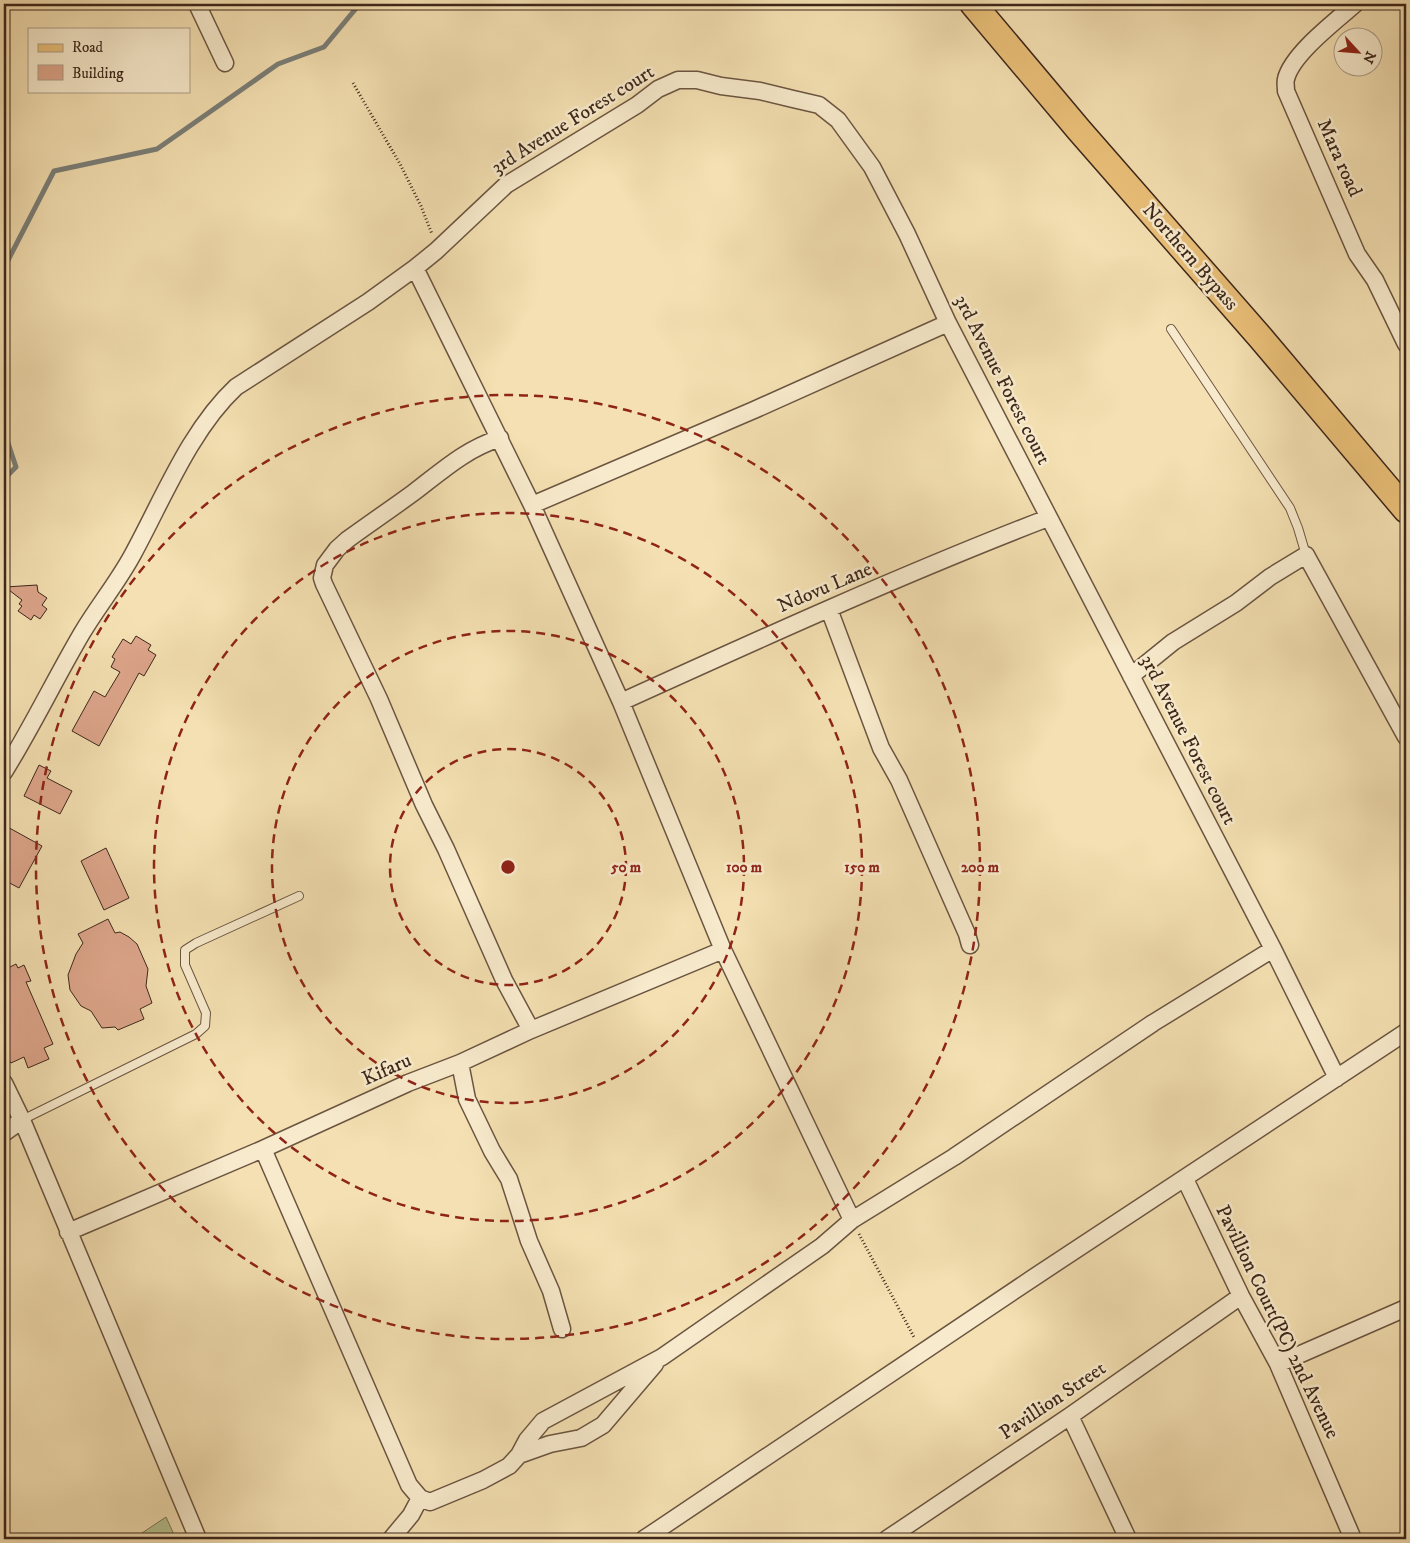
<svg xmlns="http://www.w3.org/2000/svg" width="1410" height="1543" font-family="'IM FELL DW Pica',serif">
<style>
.green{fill:#b6c390;stroke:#7a7556}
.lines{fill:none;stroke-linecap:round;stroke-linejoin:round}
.stream{stroke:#7a7f79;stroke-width:5}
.building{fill:#dea68c;stroke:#3d271b}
.lane-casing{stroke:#6b5541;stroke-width:10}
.street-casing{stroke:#6b5541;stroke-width:19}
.primary-casing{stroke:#3d271b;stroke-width:28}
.path{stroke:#3d271b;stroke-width:3;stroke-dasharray:1 2.5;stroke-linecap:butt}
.lane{stroke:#f8ebcd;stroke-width:8}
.street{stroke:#f8ebcd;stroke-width:16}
.primary{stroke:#eac079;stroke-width:25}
.ring{fill:none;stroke:#8f2418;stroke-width:2.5;stroke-dasharray:9 6}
.labels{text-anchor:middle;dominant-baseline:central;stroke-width:5;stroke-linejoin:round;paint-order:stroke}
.street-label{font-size:20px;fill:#3d271b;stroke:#f8ebcd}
.centre{fill:#8f2418;stroke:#f8ebcd;stroke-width:2.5}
.ring-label{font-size:15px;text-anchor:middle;font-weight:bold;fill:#8f2418;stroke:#f8ebcd;stroke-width:5;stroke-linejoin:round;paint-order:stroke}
</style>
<rect width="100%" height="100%" fill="#f4e0b2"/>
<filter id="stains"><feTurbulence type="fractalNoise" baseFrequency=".004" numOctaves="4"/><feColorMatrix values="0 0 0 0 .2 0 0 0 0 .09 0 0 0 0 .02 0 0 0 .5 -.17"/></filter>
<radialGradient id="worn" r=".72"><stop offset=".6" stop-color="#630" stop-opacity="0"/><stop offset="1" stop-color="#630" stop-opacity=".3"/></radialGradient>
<path class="green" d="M166 1517 176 1539H133Z"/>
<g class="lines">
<path class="stream" d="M4 268 54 171 157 149 278 64 324 47 358 6 394 4
M4 431 16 467 4 479"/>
</g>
<path class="building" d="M37 585 38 592 47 598 42 605 47 609 40 619 34 615 31 620 18 611 22 606 19 604 22 600 5 587Z
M136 636 151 645 148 650 156 655 144 676 139 673 99 746 72 731 94 691 105 697 120 672 111 667 115 659 112 657 123 639 131 644Z
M39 765 51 771 47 778 72 791 60 814 24 796Z
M4 825 42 846 19 888 4 880Z
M106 848 129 898 104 910 81 861Z
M108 919 115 933 120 932 129 937 137 944 148 969 146 986 152 1003 140 1009 144 1019 118 1030 115 1027 102 1028 91 1011 81 1006 70 990 68 975 76 954 83 943 78 934Z
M16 964 18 968 24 965 31 981 26 982 53 1044 44 1048 49 1059 28 1068 24 1057 11 1063 9 1060 4 1062V970Z"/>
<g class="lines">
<g class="lane-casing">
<path id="lane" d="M1171 329 1290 508 1298 528 1306 555
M22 1120 196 1034 205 1026 206 1013 185 965V950L196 943 299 896"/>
</g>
<g class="street-casing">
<path id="street" d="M197 4 225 63
M1355 4C1336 21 1292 54 1286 79 1285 82 1286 87 1286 91L1357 254 1375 280 1406 344
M415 268 532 505 621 702 723 950 852 1220
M500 438C464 450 442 471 413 493 391 509 369 524 347 540L337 549 325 565 322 578 324 584 379 699 424 805 446 849 504 980 531 1030
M532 505 754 410 948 323
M829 609 881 748 899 780 967 934 970 945
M1131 676 1173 642 1236 603 1270 577 1306 555 1406 737
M621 702C762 638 903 574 1048 518
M4 772C32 727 55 679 82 633 98 606 118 582 133 554 163 499 190 430 236 387L368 302 415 268 436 251 506 185 637 105 658 89 678 80H697L721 86 760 91 793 99 819 105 838 120 872 167 907 234 948 323 1273 949 1337 1078
M460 1063 467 1099 492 1151 509 1179 529 1241 551 1291 562 1329
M4 1083 22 1120 198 1539
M4 1133 22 1120
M263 1149 409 1485 420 1498 430 1502 483 1480 509 1466 519 1455 527 1440 543 1421 662 1357 822 1246 852 1220 954 1157 1153 1023 1273 949
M1185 1179 1241 1296 1278 1364 1353 1539
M68 1232 263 1149 408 1083 460 1063 531 1030 723 950
M1278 1364 1406 1308
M1070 1416 1128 1539
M519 1455 550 1444 581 1438 603 1425 655 1364
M391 1539 411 1515 420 1498
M644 1539 1033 1278 1406 1032
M887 1539 1070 1416 1241 1296"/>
</g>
<g class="primary-casing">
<path id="primary" d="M973 4 1079 130 1260 337 1406 510"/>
</g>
<path class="path" d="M353 83 400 164 421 206 432 234
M859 1234 915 1339"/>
<use href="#lane" class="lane"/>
<use href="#street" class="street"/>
<use href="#primary" class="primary"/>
</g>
<g class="ring">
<circle cx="508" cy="867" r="118"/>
<circle cx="508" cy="867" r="236"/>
<circle cx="508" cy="867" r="354"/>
<circle cx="508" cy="867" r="472"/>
</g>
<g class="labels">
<g class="street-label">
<text transform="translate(573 120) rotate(-32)">3rd Avenue Forest court</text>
<text transform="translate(1339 158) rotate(66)">Mara road</text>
<text transform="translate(1190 257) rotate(49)">Northern Bypass</text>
<text transform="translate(1002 380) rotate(63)">3rd Avenue Forest court</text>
<text transform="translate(825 588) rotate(-23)">Ndovu Lane</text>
<text transform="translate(1188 740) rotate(63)">3rd Avenue Forest court</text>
<text transform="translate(387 1070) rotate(-24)">Kifaru</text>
<text transform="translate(1277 1322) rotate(64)">Pavillion Court(PC) 2nd Avenue</text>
<text transform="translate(1053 1401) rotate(-34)">Pavillion Street</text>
</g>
</g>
<circle cx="508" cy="867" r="8" class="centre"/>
<g class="ring-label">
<text x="626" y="872">50 m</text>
<text x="744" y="872">100 m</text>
<text x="862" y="872">150 m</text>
<text x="980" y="872">200 m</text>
</g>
<rect width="1410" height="1543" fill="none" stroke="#f4e0b2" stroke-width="20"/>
<rect x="5" y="5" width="1400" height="1533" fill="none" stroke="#3d271b" stroke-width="2.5"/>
<rect x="10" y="10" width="1390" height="1523" fill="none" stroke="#3d271b"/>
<rect x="28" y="28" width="162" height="65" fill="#f8ebcd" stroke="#ad9d86"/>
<rect x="38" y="44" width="25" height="8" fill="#eac079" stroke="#ad9d86"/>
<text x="72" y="52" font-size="15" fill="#3d271b">Road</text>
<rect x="38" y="65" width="25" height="15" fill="#dea68c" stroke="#ad9d86"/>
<text x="72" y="78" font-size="15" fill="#3d271b">Building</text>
<g transform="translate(1358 52) rotate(116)"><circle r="24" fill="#f8ebcd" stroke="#ad9d86"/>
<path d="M0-4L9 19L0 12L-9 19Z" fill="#8f2418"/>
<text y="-8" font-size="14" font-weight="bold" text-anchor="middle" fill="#3d271b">N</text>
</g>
<rect width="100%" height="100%" filter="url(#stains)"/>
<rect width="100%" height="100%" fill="url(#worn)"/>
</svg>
